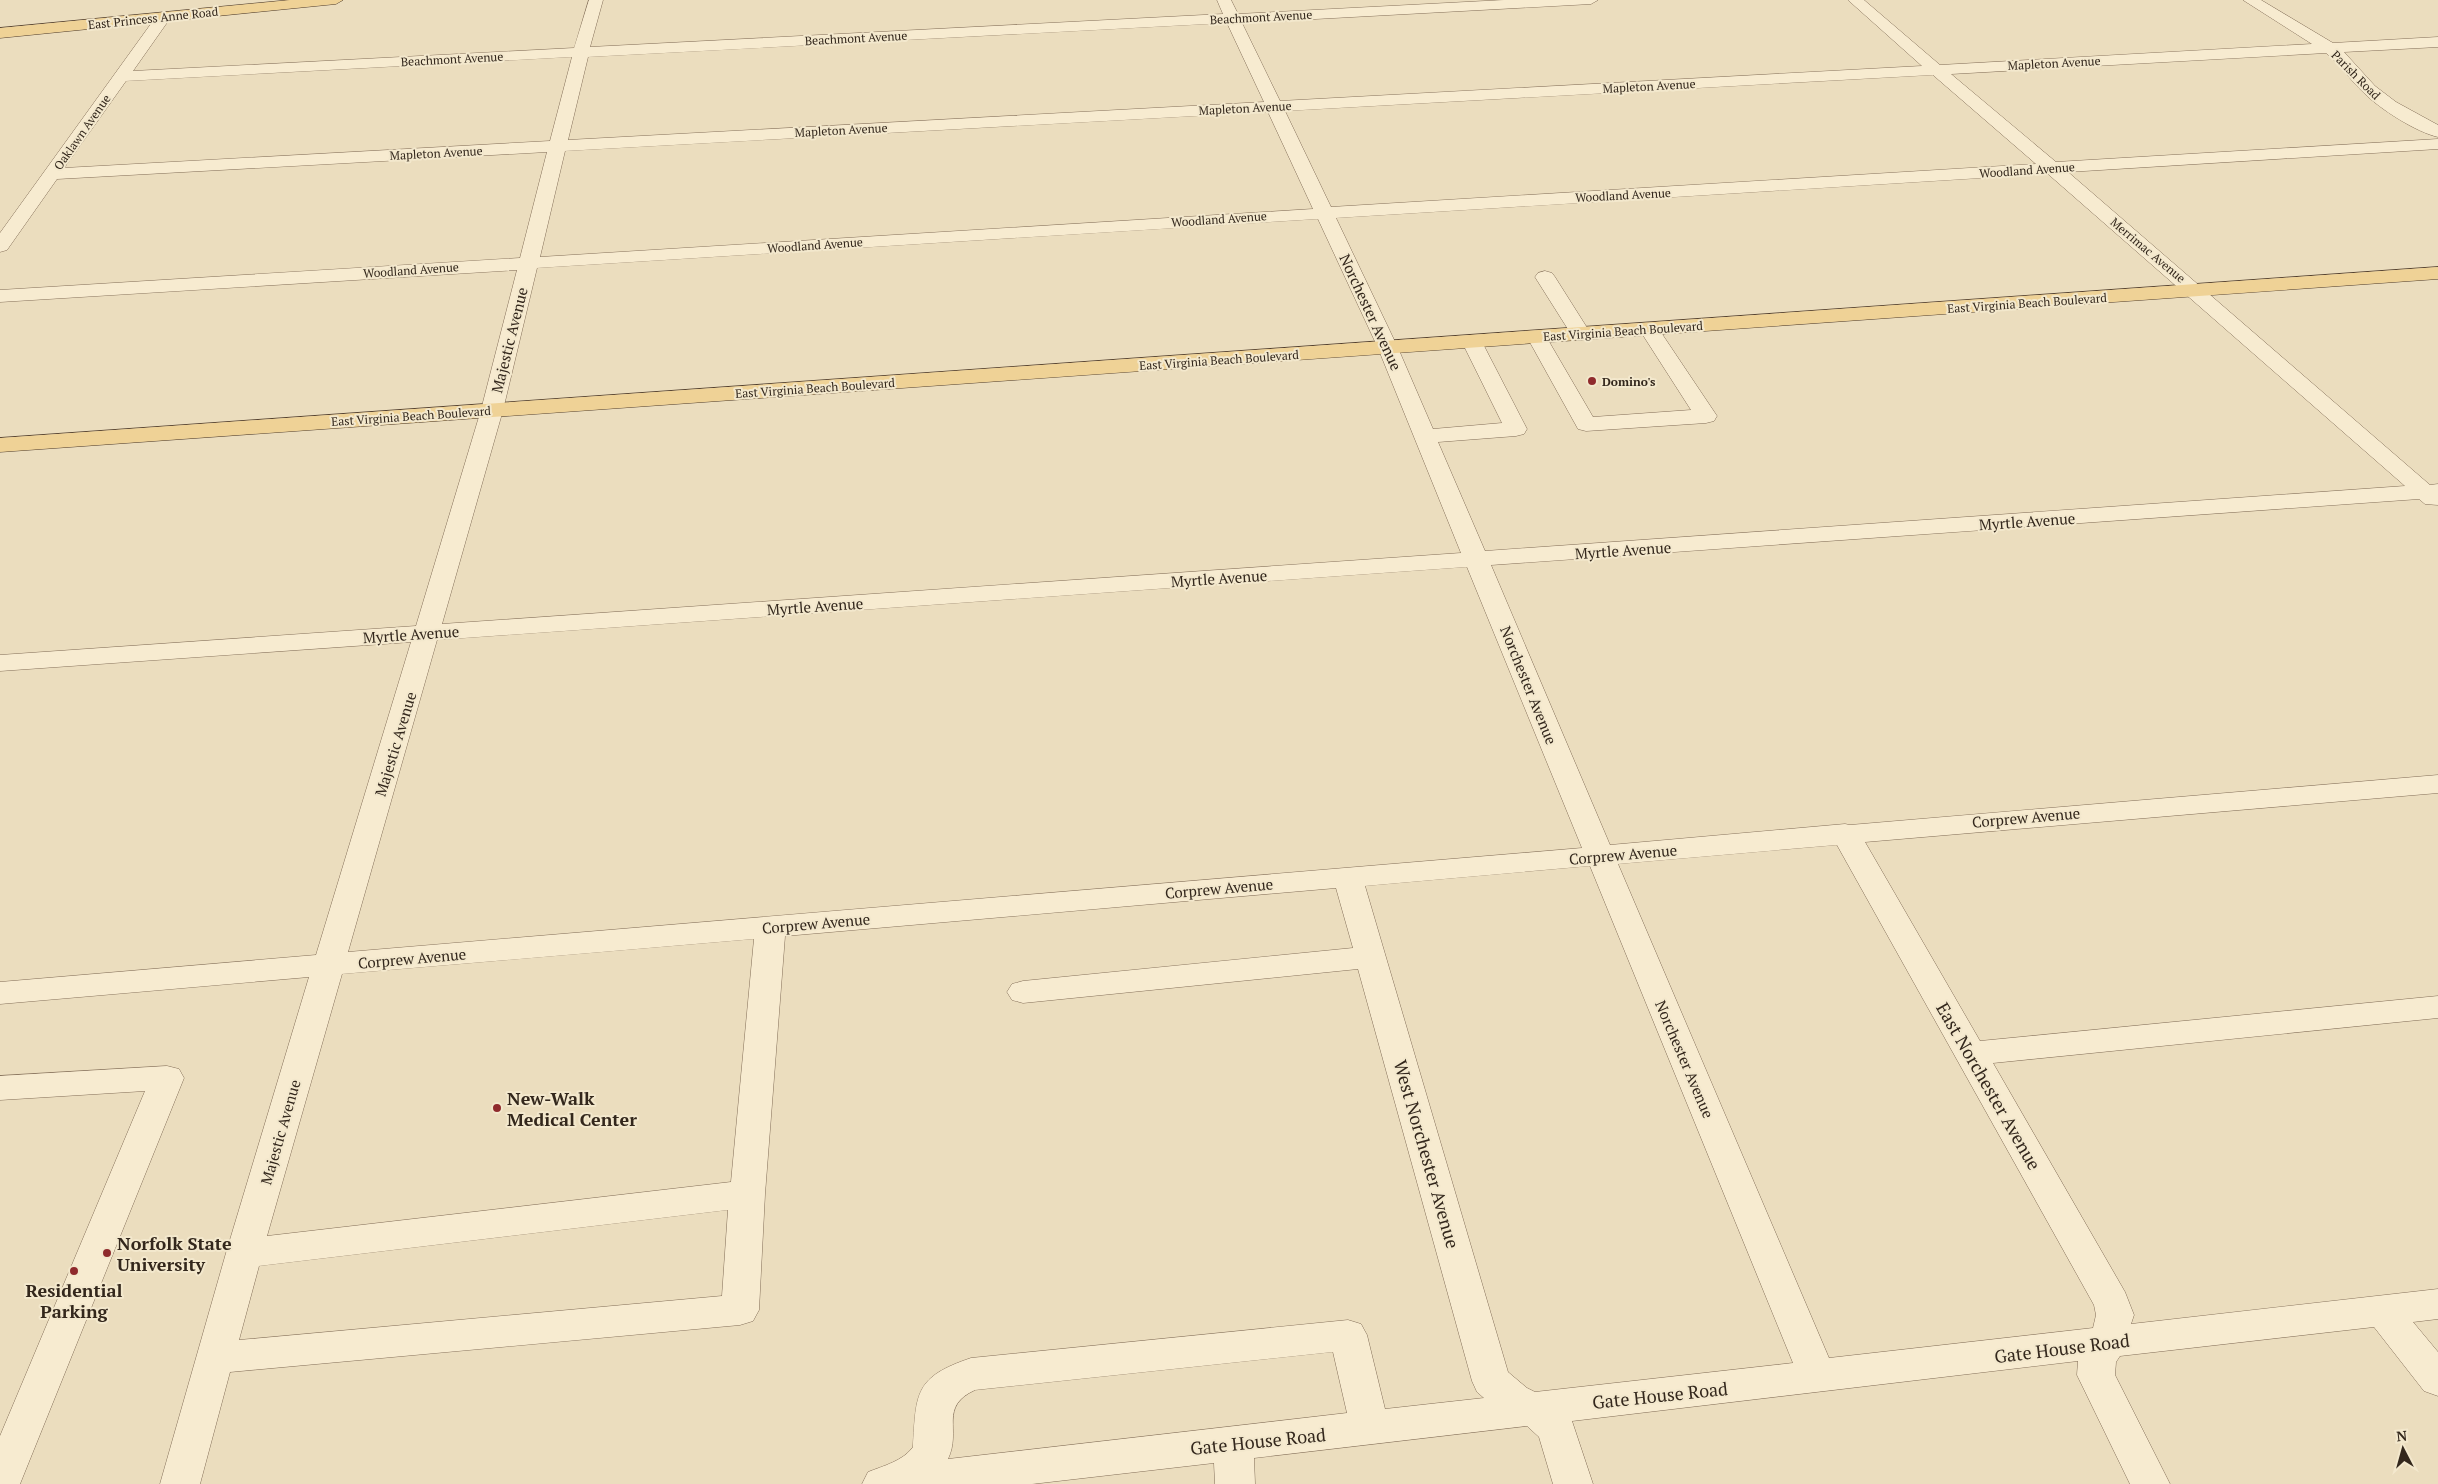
<svg xmlns="http://www.w3.org/2000/svg" width="2438" height="1484" font-family="'PT Serif',serif">
<style>
.lines{fill:none;stroke-linecap:round;stroke-linejoin:round}
.minor-casing{stroke:#836e58;stroke-width:1}
.major-casing{stroke:#503d2c;stroke-width:1}
.minor{fill:#f7ebd0;fill-rule:evenodd}
.major{fill:#efd296;fill-rule:evenodd}
.poi-dot{fill:#8f2a2c;stroke:#f3e8cd;stroke-width:2}
.labels{text-anchor:middle;dominant-baseline:central;stroke-width:4;stroke-linejoin:round;paint-order:stroke}
.far-street-label{font-size:12px;fill:#33271c;stroke:#f3e8cd}
.far-poi-label{font-size:12px;font-weight:bold;fill:#33271c;stroke:#f3e8cd;text-anchor:start}
.street-label{font-size:15px;fill:#33271c;stroke:#f3e8cd}
.near-street-label{font-size:18px;fill:#33271c;stroke:#f3e8cd}
.near-poi-label{font-size:18px;font-weight:bold;fill:#33271c;stroke:#f3e8cd;text-anchor:start}
</style>
<rect width="100%" height="100%" fill="#ebddbe"/>
<g class="lines">
<g class="minor-casing">
<path id="minor" d="M589 0H603L590 47 1223 14 1217 0H1231L1238 14 1504 0H1598L1591 4 1242 23 1280 101 1922 66 1848 0H1864L1940 65 2312 44 2243 0H2261L2333 43 2438 37V47L2344 52 2375 86 2396 102 2438 125V137C2416 132 2380 109 2364 93 2350 80 2341 65 2326 53L1951 74 2056 162 2438 139V149L2068 172 2430 485 2438 484V505L2425 504 2419 499 1491 565 1610 845 1845 824 1850 825 2438 775V793L1865 842 1980 1041 2438 996V1018L1993 1063 2125 1292 2134 1315 2131 1324 2438 1289V1319L2413 1322 2438 1352V1396L2424 1391 2374 1327 2120 1356 2116 1362 2115 1375 2170 1484H2130L2077 1375 2078 1361 1572 1421 1593 1484H1553L1539 1437 1527 1426 1254 1458 1255 1484H1215L1214 1463 1032 1484H862L868 1472C883 1466 903 1461 913 1447 916 1392 915 1377 971 1358L1348 1320 1361 1324 1367 1335 1385 1409 1484 1398 1477 1392 1472 1381 1358 969 1023 1003 1012 1000 1007 992 1012 984 1023 981 1353 948 1336 888 785 936 765 1194 759 1310 753 1321 740 1325 230 1372 200 1484H160L226 1253 309 977 0 1004V982L316 955 411 642 0 671V655L416 626 481 410 517 270 0 302V290L520 258 547 152 57 179 7 250 0 252V233L158 14 163 12 171 17 133 71 574 48ZM1227 23 1264 102 568 140 588 57ZM572 57 550 141 64 168 126 81ZM1933 75 2036 164 1331 207 1285 111ZM1268 112 1313 209 540 257 565 151ZM2048 174 2405 486 1485 551 1438 442 1516 436 1524 434 1527 429 1482 342 1479 338 1472 336 1465 338 1462 342 1502 423 1433 429 1398 348 1336 218ZM1318 219 1378 348 1461 553 442 624 503 410 537 268ZM1467 567 1582 848 348 952 437 640ZM1837 845 2094 1305 2096 1315 2093 1328 1829 1358 1618 864ZM1590 866 1793 1363 1535 1392 1527 1388 1508 1372 1365 886ZM754 939 731 1182 267 1236 342 974ZM728 1210 722 1296 239 1340 259 1266ZM1333 1352 1347 1413 948 1459C962 1430 938 1407 975 1390Z
M1545 271 1552 273 1555 277 1591 334 1588 338 1581 340 1574 338 1571 334 1535 277 1538 273Z
M1649 323 1656 325 1717 416 1714 421 1706 423 1586 431 1578 429 1527 337 1530 333 1537 331 1544 333 1593 417 1691 410 1639 329 1642 325Z
M167 1066 179 1069 184 1078 20 1484H0V1436L145 1091 0 1100V1076Z"/>
</g>
<g class="major-casing">
<path id="major" d="M290 0H343L336 4 0 38V28Z
M2438 267V279L0 452V438Z"/>
</g>
<use href="#minor" class="minor"/>
<use href="#major" class="major"/>
</g>
<g class="poi-dot">
<circle cx="1592" cy="381" r="5"/>
<circle cx="497" cy="1108" r="5"/>
<circle cx="107" cy="1253" r="5"/>
<circle cx="74" cy="1271" r="5"/>
</g>
<g class="labels">
<g class="far-street-label">
<text transform="translate(1261 17) rotate(-3)">Beachmont Avenue</text>
<text transform="translate(153 18) rotate(-6)">East Princess Anne Road</text>
<text transform="translate(856 38) rotate(-3)">Beachmont Avenue</text>
<text transform="translate(452 59) rotate(-3)">Beachmont Avenue</text>
<text transform="translate(2054 63) rotate(-3)">Mapleton Avenue</text>
<text transform="translate(2356 75) rotate(45)">Parish Road</text>
<text transform="translate(1649 86) rotate(-3)">Mapleton Avenue</text>
<text transform="translate(1245 108) rotate(-3)">Mapleton Avenue</text>
<text transform="translate(841 130) rotate(-3)">Mapleton Avenue</text>
<text transform="translate(82 132) rotate(-55)">Oaklawn Avenue</text>
<text transform="translate(436 153) rotate(-3)">Mapleton Avenue</text>
<text transform="translate(2027 170) rotate(-4)">Woodland Avenue</text>
<text transform="translate(1623 195) rotate(-3)">Woodland Avenue</text>
<text transform="translate(1219 219) rotate(-4)">Woodland Avenue</text>
<text transform="translate(815 245) rotate(-4)">Woodland Avenue</text>
<text transform="translate(2148 250) rotate(40)">Merrimac Avenue</text>
<text transform="translate(411 270) rotate(-4)">Woodland Avenue</text>
<text transform="translate(2027 303) rotate(-4)">East Virginia Beach Boulevard</text>
<text transform="translate(1623 331) rotate(-4)">East Virginia Beach Boulevard</text>
<text transform="translate(1219 360) rotate(-4)">East Virginia Beach Boulevard</text>
<text transform="translate(815 388) rotate(-4)">East Virginia Beach Boulevard</text>
<text transform="translate(411 416) rotate(-4)">East Virginia Beach Boulevard</text>
</g>
<g class="far-poi-label">
<text x="1602" y="381">Domino's</text>
</g>
<g class="street-label">
<text transform="translate(1371 312) rotate(65)">Norchester Avenue</text>
<text transform="translate(509 340) rotate(-76)">Majestic Avenue</text>
<text transform="translate(2027 521) rotate(-4)">Myrtle Avenue</text>
<text transform="translate(1623 550) rotate(-4)">Myrtle Avenue</text>
<text transform="translate(1219 578) rotate(-4)">Myrtle Avenue</text>
<text transform="translate(815 606) rotate(-4)">Myrtle Avenue</text>
<text transform="translate(411 634) rotate(-4)">Myrtle Avenue</text>
<text transform="translate(1529 685) rotate(68)">Norchester Avenue</text>
<text transform="translate(395 744) rotate(-73)">Majestic Avenue</text>
<text transform="translate(2026 817) rotate(-5)">Corprew Avenue</text>
<text transform="translate(1623 854) rotate(-5)">Corprew Avenue</text>
<text transform="translate(1219 888) rotate(-5)">Corprew Avenue</text>
<text transform="translate(816 923) rotate(-5)">Corprew Avenue</text>
<text transform="translate(412 958) rotate(-5)">Corprew Avenue</text>
<text transform="translate(1685 1059) rotate(67)">Norchester Avenue</text>
<text transform="translate(280 1132) rotate(-74)">Majestic Avenue</text>
</g>
<g class="near-street-label">
<text transform="translate(1989 1086) rotate(60)">East Norchester Avenue</text>
<text transform="translate(1427 1154) rotate(74)">West Norchester Avenue</text>
<text transform="translate(2062 1348) rotate(-7)">Gate House Road</text>
<text transform="translate(1660 1395) rotate(-6)">Gate House Road</text>
<text transform="translate(1258 1441) rotate(-6)">Gate House Road</text>
</g>
<g class="near-poi-label">
<text x="507" y="1098">New-Walk<tspan x="507" dy="21">Medical Center</tspan></text>
<text x="117" y="1243">Norfolk State<tspan x="117" dy="21">University</tspan></text>
<text x="74" y="1290" text-anchor="middle">Residential<tspan x="74" dy="21">Parking</tspan></text>
</g>
</g>
<g transform="translate(2403 1449) rotate(354)" stroke="#f3e8cd" stroke-width="4" paint-order="stroke">
<path d="M0-4L9 19L0 12L-9 19Z" fill="#33271c"/>
<text y="-8" font-size="14" font-weight="bold" text-anchor="middle" fill="#33271c">N</text>
</g>
</svg>
